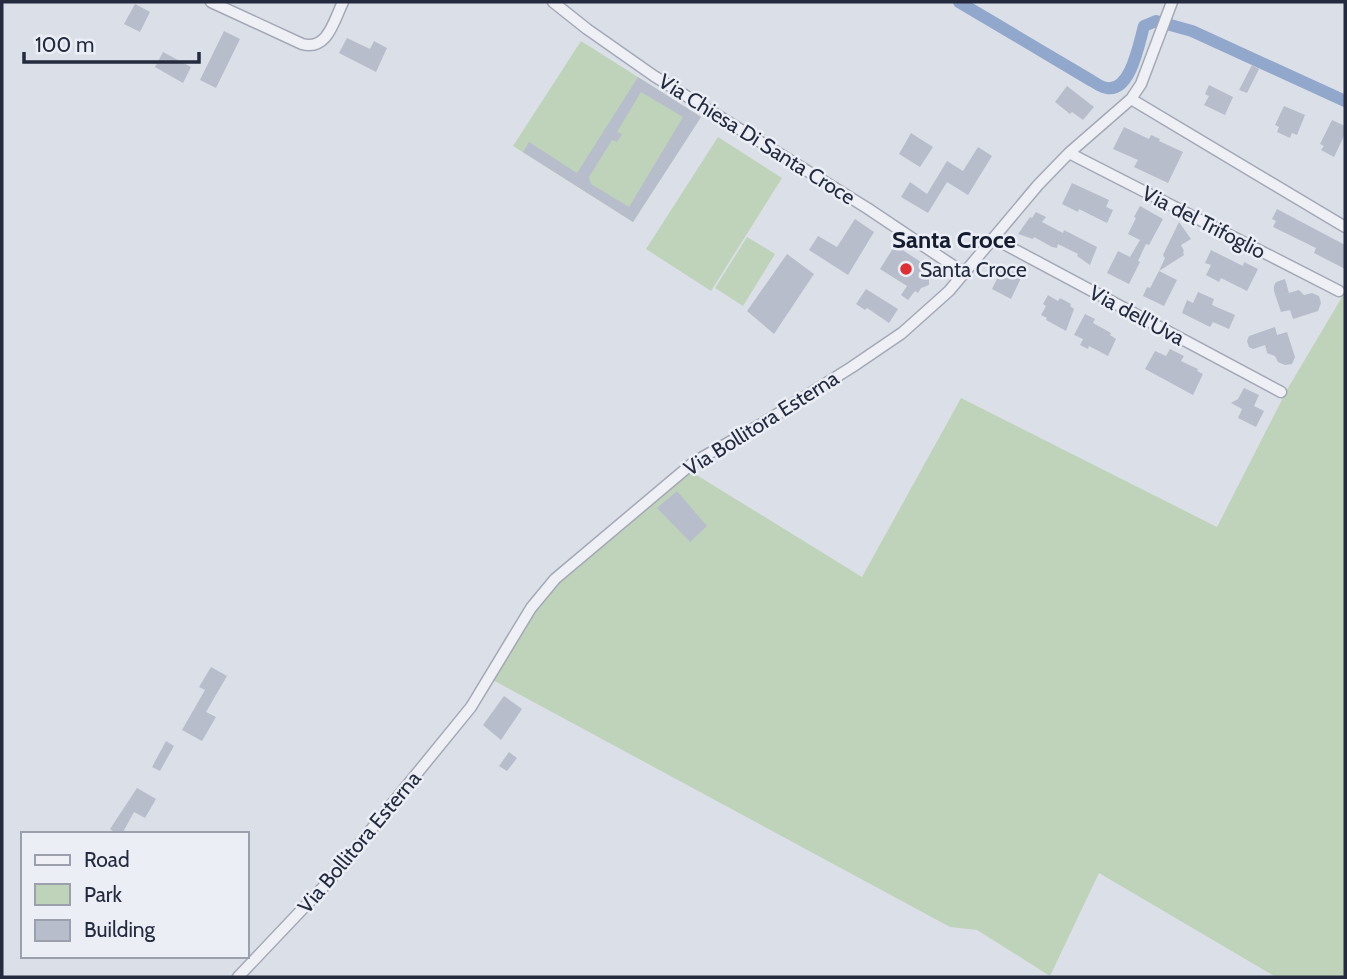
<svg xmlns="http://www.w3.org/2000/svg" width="1347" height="979" font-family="Cabin,sans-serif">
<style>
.green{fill:#bfd3bb}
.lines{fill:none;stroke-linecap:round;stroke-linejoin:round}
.canal{stroke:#92a7cc;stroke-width:12}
.building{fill:#b8bdcb;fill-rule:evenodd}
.minor-casing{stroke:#a4a9b5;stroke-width:13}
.minor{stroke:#eef0f6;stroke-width:10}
.poi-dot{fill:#dd3036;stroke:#ebeef5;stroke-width:2.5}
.labels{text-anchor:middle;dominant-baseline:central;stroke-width:5;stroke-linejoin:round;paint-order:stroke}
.street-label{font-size:21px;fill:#242b3f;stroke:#ebeef5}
.poi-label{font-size:21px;fill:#242b3f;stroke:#ebeef5;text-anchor:start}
.quarter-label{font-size:24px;font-weight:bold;fill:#161c30;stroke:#ebeef5}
</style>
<rect width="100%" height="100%" fill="#dbdfe8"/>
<path class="green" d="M581 41 701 117 633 222 513 146Z
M718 137 782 178 711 291 646 249Z
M747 237 775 254 743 306 715 288Z
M1345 292V977H1276L1099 873 1050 976 977 930 950 927 489 678 518 625 552 573 580 550 625 523 682 466 862 577 961 398 1217 527 1288 388Z"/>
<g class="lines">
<path class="canal" d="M959 2 1092 81C1096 83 1102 88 1107 88 1131 92 1139 43 1144 26L1156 21 1192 31 1345 101"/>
</g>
<path class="building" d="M135 4 150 12 140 32 124 24Z
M224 31 240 39 216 88 200 80Z
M347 38 370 49 374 41 387 48 376 72 339 53Z
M163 52 191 67 183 83 155 67Z
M1252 65 1259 69 1247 93 1239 90Z
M638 77 701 117 633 222 523 152 529 142 577 173ZM641 92 683 117 629 207 591 184 589 177 612 140 617 142 622 134 617 132Z
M1209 85 1233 97 1225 115 1204 105 1209 96 1205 94Z
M1067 86 1094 107 1083 120 1072 112 1070 114 1055 102Z
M1284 106 1305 115 1297 135 1292 133 1290 138 1277 132 1279 127 1275 125Z
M1332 120 1345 126V134L1334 157 1321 150 1324 146 1320 144Z
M1124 127 1149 139 1151 135 1160 139 1159 141 1183 152 1168 183 1134 167 1138 160 1113 149Z
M911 133 933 147 920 167 899 154Z
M978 147 992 156 968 195 947 182 928 213 901 197 910 182 927 194 947 161 963 171Z
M1072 183 1109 200 1106 207 1113 210 1107 223 1079 209 1078 212 1062 204Z
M1140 206 1163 219 1149 245 1146 244 1138 261 1140 262 1129 284 1107 273 1118 251 1130 257 1140 240 1128 234 1136 218 1134 217Z
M1277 209 1345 245V269L1314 253 1316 248 1273 227 1276 221 1272 219Z
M1036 212 1046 217 1042 222 1063 233 1064 230 1097 247 1090 265 1077 256 1078 254 1058 244 1057 248 1052 247 1034 237 1033 239 1018 234 1030 217 1032 218Z
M855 219 874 232 848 275 809 250 818 236 837 247Z
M1179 222 1191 239 1181 245 1184 251 1183 252 1184 255 1159 271 1165 258 1163 255Z
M895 245 933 270 929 276V285L921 288 918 293 915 291 908 300 901 295 907 286 880 269Z
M1211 250 1243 266 1244 262 1258 269 1247 291 1221 278 1219 282 1206 275 1211 265 1205 263Z
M787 254 814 274 774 334 747 311Z
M1003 267 1022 276 1011 299 992 289Z
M1159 271 1177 280 1164 306 1143 296 1147 287 1150 288Z
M1285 279 1289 293 1299 290 1304 295 1312 293 1319 296 1321 303 1318 311 1293 319 1290 310 1281 312 1274 291V286L1276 282Z
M866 289 898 309 889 323 867 308 865 310 856 304Z
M1198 292 1214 299 1212 305 1235 315 1229 329 1213 322 1210 327 1182 313 1187 300 1193 303Z
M1048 295 1058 301 1060 298 1071 304 1070 306 1074 309 1066 331 1046 320 1047 318 1041 315 1046 306 1043 304Z
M1085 314 1095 319 1093 323 1111 333 1110 335 1116 339 1108 356 1089 346 1088 349 1080 345 1083 339 1074 335Z
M1275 327 1277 335 1287 332 1295 357 1292 364 1285 365 1278 362 1275 356 1267 353 1265 345 1253 349 1249 347 1247 341 1249 336Z
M1170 349 1184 356 1181 361 1198 369 1197 371 1203 374 1193 395 1145 369 1155 351 1166 356Z
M1244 388 1259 395 1254 406 1264 411 1256 427 1238 418 1242 409 1231 403 1238 399Z
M677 491 707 526 690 542 657 508Z
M211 667 227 676 206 712 216 717 202 741 182 730 205 690 199 687Z
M504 696 522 709 501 740 483 725Z
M166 741 174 746 160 771 152 767Z
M509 752 517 758 507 771 499 766Z
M137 788 156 799 145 818 134 812 122 834H117L110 829Z"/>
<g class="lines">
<g class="minor-casing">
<path id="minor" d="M211 2 302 44C328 51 334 20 343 2
M553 2 587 29 654 76 867 208 964 273
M1131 99 1345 227
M1069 153 1339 291
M993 238 1281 392
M238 977 330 880 471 707 531 608 555 579 694 462 760 425 852 367 902 333 949 291 1038 185 1069 153 1131 99 1141 84 1172 2"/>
</g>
<use href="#minor" class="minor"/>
</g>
<circle class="poi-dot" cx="906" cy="269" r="7"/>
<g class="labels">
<g class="street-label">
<text transform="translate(757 139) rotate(32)">Via Chiesa Di Santa Croce</text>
<text transform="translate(1204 222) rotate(27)">Via del Trifoglio</text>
<text transform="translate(1137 315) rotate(28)">Via dell'Uva</text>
<text transform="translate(761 423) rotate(-32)">Via Bollitora Esterna</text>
<text transform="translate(359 842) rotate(-50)">Via Bollitora Esterna</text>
</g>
<g class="poi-label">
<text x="920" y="269">Santa Croce</text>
</g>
<g class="quarter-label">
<text x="954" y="239">Santa Croce</text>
</g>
</g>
<rect width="1347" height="979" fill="none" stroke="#242b3f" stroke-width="7"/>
<rect x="21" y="832" width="228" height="126" fill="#ebeef5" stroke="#9ba0ac" stroke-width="2"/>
<rect x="35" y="855" width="35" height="10" fill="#eef0f6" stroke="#9ba0ac" stroke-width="2"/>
<text x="84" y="867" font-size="21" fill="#242b3f">Road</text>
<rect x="35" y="884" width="35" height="21" fill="#bfd3bb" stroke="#9ba0ac" stroke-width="2"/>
<text x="84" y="902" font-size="21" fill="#242b3f">Park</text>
<rect x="35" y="920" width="35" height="21" fill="#b8bdcb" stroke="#9ba0ac" stroke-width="2"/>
<text x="84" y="937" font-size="21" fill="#242b3f">Building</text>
<path d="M24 52v10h175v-10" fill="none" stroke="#242b3f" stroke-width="3.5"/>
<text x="35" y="52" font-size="21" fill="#242b3f" stroke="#ebeef5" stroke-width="5" paint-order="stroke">100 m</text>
</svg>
